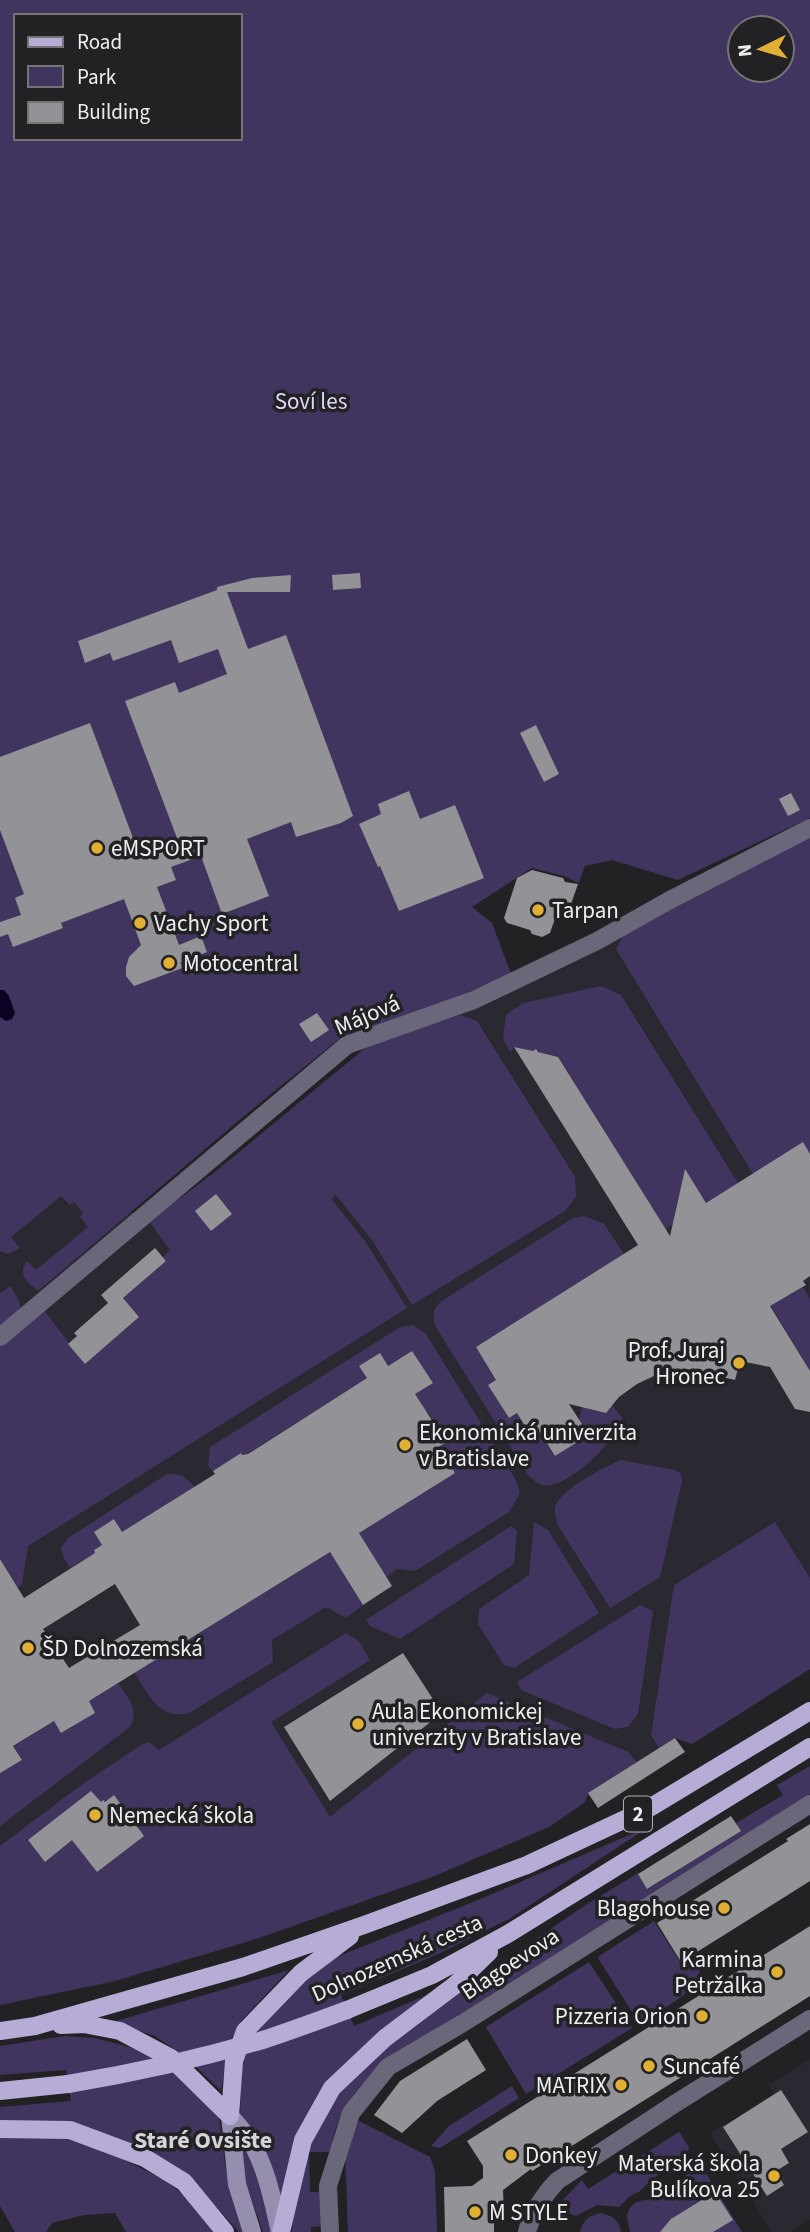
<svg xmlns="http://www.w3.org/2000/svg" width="810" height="2232" font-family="'Source Sans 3',sans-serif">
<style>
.built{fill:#2a2830}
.green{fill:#41355f;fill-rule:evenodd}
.water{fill:#0d0123}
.building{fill:#939296;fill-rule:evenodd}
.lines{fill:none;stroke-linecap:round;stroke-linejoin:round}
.street{stroke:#6b677b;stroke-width:18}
.secondary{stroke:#958eae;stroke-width:18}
.primary{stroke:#b6acd6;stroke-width:18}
.primary-bridge{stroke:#b6acd6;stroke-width:18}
.poi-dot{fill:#e1af34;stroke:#222124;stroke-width:2.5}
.labels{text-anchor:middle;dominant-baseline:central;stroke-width:7;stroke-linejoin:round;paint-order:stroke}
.shield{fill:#222124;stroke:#b1b0b3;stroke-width:2}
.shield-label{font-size:21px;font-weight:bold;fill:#eeeef0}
.park-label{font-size:23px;fill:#ddd6f4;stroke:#222124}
.poi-label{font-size:23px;fill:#eeeef0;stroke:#222124;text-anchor:start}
.street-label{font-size:23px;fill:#eeeef0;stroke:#222124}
.neighbourhood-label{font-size:24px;font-weight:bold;fill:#d4d4d8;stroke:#222124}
</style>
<rect width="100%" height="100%" fill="#222124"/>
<path class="built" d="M810 830V1669L692 1744 675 1738 589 1793 584 1803 549 1827 432 1877 259 1938 115 1981 0 2005V1142L149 1221 215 1172 370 1044Z
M810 2059V2220L791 2232H772L710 2133 722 2125 723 2126 774 2094 769 2085Z"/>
<path class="green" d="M0 0H810V818L678 880 612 860 585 866 579 883 564 876 532 868 472 907 492 923 511 974 435 1007 339 1039 250 1111 39 1290C27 1285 17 1272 27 1261L36 1270 88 1227 80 1217 83 1213 74 1202 70 1205 61 1196 11 1237 20 1248 8 1254 0 1251ZM16 16H240V138H16ZM740 28H782V70H740Z
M810 830V1154L753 1174 616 949 627 928Z
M601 986 621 995 738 1183 706 1203 685 1170 674 1215 678 1221 665 1229 558 1057 538 1052 536 1049 533 1051 515 1047 510 1052 503 1039 506 1015 523 1003Z
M461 1015 477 1021 575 1177 576 1197 565 1211 412 1305 372 1240 335 1194 332 1200 365 1241 407 1308 28 1546 22 1584 18 1588 0 1559V1346L44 1310 85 1364 139 1317 123 1298 166 1261 163 1257 170 1250 149 1221 215 1172 370 1044Z
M584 1216 604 1224 624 1254 476 1347 501 1387 493 1393 509 1418 517 1413 532 1437 540 1432 555 1456 589 1435 579 1420 582 1407 605 1413 612 1405 622 1418C617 1440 566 1492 541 1485 537 1483 531 1478 528 1475L434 1324V1310L440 1302 573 1218Z
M11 1286 20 1303V1310L0 1327V1293Z
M803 1287 810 1299V1371L768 1301 784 1292 788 1296Z
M413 1325 426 1334 517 1482 520 1494 509 1512 415 1571 397 1569 386 1577 359 1533 439 1447 446 1442 428 1412 420 1417 408 1398 432 1383 412 1351 372 1375 365 1374 367 1378 247 1454 245 1461 241 1453 213 1471 208 1466 210 1447 400 1327Z
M621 1460 675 1470 681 1474 682 1481 660 1577 610 1608 557 1524C557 1519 554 1512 555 1507 559 1490 605 1467 621 1460Z
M167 1474 182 1475 195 1487 107 1542 104 1538 119 1528 115 1519 94 1532 102 1545 94 1550 95 1553 70 1568 64 1558 61 1548 68 1538Z
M534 1522 548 1530 599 1613 514 1668 504 1665 478 1624 479 1609 529 1575Z
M775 1522 810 1578V1669L692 1744 675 1738 659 1748 651 1735 674 1585Z
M511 1526 517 1531 514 1564 400 1639 370 1626 366 1620Z
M330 1552 363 1605 346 1618 326 1607 272 1640 273 1662 189 1713C158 1720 149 1695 134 1672L160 1654 162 1656Z
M640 1605 653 1611 638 1714 628 1727 615 1729 521 1690 517 1682Z
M346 1633 359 1641 370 1660 271 1722 330 1817 487 1693 628 1752 637 1762 589 1793 584 1803 549 1827 432 1877 259 1938 115 1981 0 2005V1846L84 1783 141 1745 149 1742 159 1750Z
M118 1683C128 1697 140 1710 130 1727L0 1826V1772L22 1760 14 1746 54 1721 62 1733 94 1713 89 1701Z
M810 1766V1794L389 2059C360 2084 336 2110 331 2150L328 2152H309L310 2192H323L324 2226 311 2227V2232H292L291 2209 305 2151 336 2094 364 2062 430 2011 584 1906 638 1873 648 1889 740 1831 736 1823 783 1795 777 1785Z
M650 1826 509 1919 438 1954 341 1995 354 2026 443 1988 359 2051 281 2201C270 2168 264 2141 240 2116L242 2066 258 2024 329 1960 483 1898Z
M654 1921 680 1962 696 1955C697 1959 699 1962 700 1966 703 1991 657 2012 639 2023L598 1958 599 1956Z
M589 1962 632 2028 526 2094 486 2027Z
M289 1970 241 2021 229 2044 221 2091 186 2057 155 2036 113 2022Z
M65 2036 95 2038 148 2052 187 2084 219 2117 225 2164 244 2232H239L191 2178 122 2140 62 2123 0 2120V2107L71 2101 66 2070 0 2075V2046Z
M512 2086 519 2098 440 2148 431 2146 449 2126Z
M357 2120 430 2157 435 2171 437 2232H348L345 2151Z
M679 2132 689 2147 687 2155 651 2180 640 2191 630 2196 619 2207 597 2205 576 2216 561 2210 558 2205 582 2180 588 2189Z
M0 2137 67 2138 116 2156 165 2180 200 2209 213 2232H126L115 2213 84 2215 52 2223 46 2232H15L0 2206Z
M237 2138C258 2166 264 2198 272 2232H263L245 2181Z
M696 2168 704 2170 742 2232H630C629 2224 625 2217 629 2210 635 2198 644 2202 653 2198 667 2193 684 2176 696 2168Z
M601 2213C612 2215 619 2220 621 2232H580C583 2220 589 2215 601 2213Z"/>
<path class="water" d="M0 990H4L9 996 15 1013 12 1019 6 1021 0 1017Z"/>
<path class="building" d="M360 573 361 588 333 590 332 575Z
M291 575 290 592H227L248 649 286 635 353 816 341 823 296 837 291 822 247 839 269 896 222 914 201 856 171 867 176 880 157 887 179 945 201 936 207 952 180 963 185 967 134 986 126 976V967L129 957 141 945 124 899 61 923 63 928 13 947 8 934 0 937V922L21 915 15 898 24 894 0 830V757L90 723 136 846 146 842 148 848 177 838 125 701 175 682 179 693 227 674 218 649 179 663 171 640 113 661 110 653 85 663 78 641 217 590V587L252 578Z
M536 725 559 774 544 782 520 733Z
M409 791 420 819 455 805 484 878 399 911 380 866 378 867 359 824 381 814 378 804Z
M791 793 800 810 788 816 779 799Z
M532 870 563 878 565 882 578 884 569 910 559 907 550 933 542 937 532 934 530 930 507 923 504 918 517 878Z
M317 1013 329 1030 311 1042 299 1024Z
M514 1047 533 1051 536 1049 538 1052 558 1057 670 1236 685 1169 706 1203 803 1142 810 1154V1276L803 1281 806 1285 770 1306 810 1371V1412L795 1409 770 1367 740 1361 735 1380 687 1369 654 1376 637 1384 619 1397 606 1413 569 1404 589 1435 555 1456 540 1432 532 1437 517 1413 509 1418 488 1385 496 1380 476 1347 638 1245Z
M216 1194 232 1214 211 1231 195 1211Z
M155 1248 166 1261 123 1298 139 1317 85 1364 68 1344 77 1336 74 1333 108 1303 101 1295Z
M412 1351 433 1383 415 1394 446 1442 439 1447 455 1473 359 1533 392 1586 363 1605 330 1552 89 1701 95 1713 61 1733 54 1721 13 1746 22 1760 0 1773V1559L24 1598 95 1553 94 1550 102 1545 94 1532 114 1519 122 1532 215 1474 213 1471 241 1453 242 1455 248 1454 367 1378 359 1366 380 1353 388 1366ZM115 1584 140 1625 69 1668 43 1629Z
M403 1653 442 1713 330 1801 284 1727Z
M675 1738 685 1752 598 1808 588 1793Z
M91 1791 101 1802 103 1800 105 1802 114 1795 144 1836 97 1872 72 1840 45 1862 28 1840Z
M731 1816 741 1831 647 1889 638 1874Z
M810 1824V1881L681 1962 657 1923 788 1841 786 1839Z
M810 1926V1996L532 2171 531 2169 503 2190 504 2215 494 2216V2232H445L444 2187 472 2186 483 2178V2166L467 2141Z
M467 2039 486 2070 437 2101 402 2133 374 2115 400 2081Z
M781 2090 808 2132 781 2149 789 2163 776 2171 784 2185 767 2196 723 2127Z
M715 2192 733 2220 713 2232H660L671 2219Z"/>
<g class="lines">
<path class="street" d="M0 1337 347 1045 474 1000 597 941 668 901 810 828
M330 2232 328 2186 351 2113 388 2067 463 2023 810 1804
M527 2232C532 2212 543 2196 557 2181L676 2103 810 2019"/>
<path class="secondary" d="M230 2116C237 2124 245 2133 251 2142 267 2169 273 2202 280 2232
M230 2116 237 2184 252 2232"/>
<path class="primary" d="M347 2010 432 1975 506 1935 810 1747
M61 2025 84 2024 120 2031 171 2058 230 2116
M0 2031 35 2026 243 1967 364 1925 527 1865 651 1807 810 1711
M0 2091 68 2084
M230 2116 234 2061 245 2031 301 1973 350 1936
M0 2129 70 2130 145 2158 184 2182 225 2232
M281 2232 303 2140 332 2088 385 2038 455 1985 489 1952"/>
<path class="primary-bridge" d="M68 2084C135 2073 202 2058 266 2039 293 2030 320 2020 347 2010"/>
</g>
<g class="poi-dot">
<circle cx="97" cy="848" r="7"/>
<circle cx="538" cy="910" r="7"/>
<circle cx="140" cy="923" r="7"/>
<circle cx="169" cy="963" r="7"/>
<circle cx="739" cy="1363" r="7"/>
<circle cx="405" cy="1445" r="7"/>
<circle cx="28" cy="1648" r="7"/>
<circle cx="358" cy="1724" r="7"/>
<circle cx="95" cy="1815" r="7"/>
<circle cx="724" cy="1908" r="7"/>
<circle cx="777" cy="1972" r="7"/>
<circle cx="702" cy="2016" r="7"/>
<circle cx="649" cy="2066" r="7"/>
<circle cx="621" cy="2085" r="7"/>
<circle cx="511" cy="2155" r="7"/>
<circle cx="774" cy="2176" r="7"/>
<circle cx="475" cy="2212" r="7"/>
</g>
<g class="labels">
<rect class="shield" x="624" y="1796.5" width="28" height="35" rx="5"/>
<g class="shield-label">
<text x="638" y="1814">2</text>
</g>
<g class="park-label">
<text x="311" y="401">Soví les</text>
</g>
<g class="poi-label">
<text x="111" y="848">eMSPORT</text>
<text x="552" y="910">Tarpan</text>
<text x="154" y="923">Vachy Sport</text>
<text x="183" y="963">Motocentral</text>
<text x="725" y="1350" text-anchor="end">Prof. Juraj<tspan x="725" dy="26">Hronec</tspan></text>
<text x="419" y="1432">Ekonomická univerzita<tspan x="419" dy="26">v Bratislave</tspan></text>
<text x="42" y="1648">ŠD Dolnozemská</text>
<text x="372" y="1711">Aula Ekonomickej<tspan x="372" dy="26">univerzity v Bratislave</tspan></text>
<text x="109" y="1815">Nemecká škola</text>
<text x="710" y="1908" text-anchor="end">Blagohouse</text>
<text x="763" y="1959" text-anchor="end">Karmina<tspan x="763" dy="26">Petržalka</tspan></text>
<text x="688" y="2016" text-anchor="end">Pizzeria Orion</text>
<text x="663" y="2066">Suncafé</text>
<text x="607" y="2085" text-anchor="end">MATRIX</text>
<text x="525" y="2155">Donkey</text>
<text x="760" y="2163" text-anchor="end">Materská škola<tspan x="760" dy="26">Bulíkova 25</tspan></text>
<text x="489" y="2212">M STYLE</text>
</g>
<g class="street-label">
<text transform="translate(367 1015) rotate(-23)">Májová</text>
<text transform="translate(397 1958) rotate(-24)">Dolnozemská cesta</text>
<text transform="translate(510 1964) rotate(-33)">Blagoevova</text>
</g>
<g class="neighbourhood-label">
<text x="203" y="2140">Staré Ovsište</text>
</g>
</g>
<rect x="14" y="14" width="228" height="126" fill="#222124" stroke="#747376" stroke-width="2"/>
<rect x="28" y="37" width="35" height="10" fill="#b6acd6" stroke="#747376" stroke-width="2"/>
<text x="77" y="49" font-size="21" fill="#eeeef0">Road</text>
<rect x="28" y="66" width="35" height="21" fill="#41355f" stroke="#747376" stroke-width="2"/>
<text x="77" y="84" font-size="21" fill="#eeeef0">Park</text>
<rect x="28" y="102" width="35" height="21" fill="#939296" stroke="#747376" stroke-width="2"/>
<text x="77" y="119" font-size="21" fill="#eeeef0">Building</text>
<g transform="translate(761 49) rotate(265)"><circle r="33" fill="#222124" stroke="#747376" stroke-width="2"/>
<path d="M0-5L12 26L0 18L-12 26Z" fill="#e1af34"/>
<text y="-10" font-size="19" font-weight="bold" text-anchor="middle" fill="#eeeef0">N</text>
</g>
</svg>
